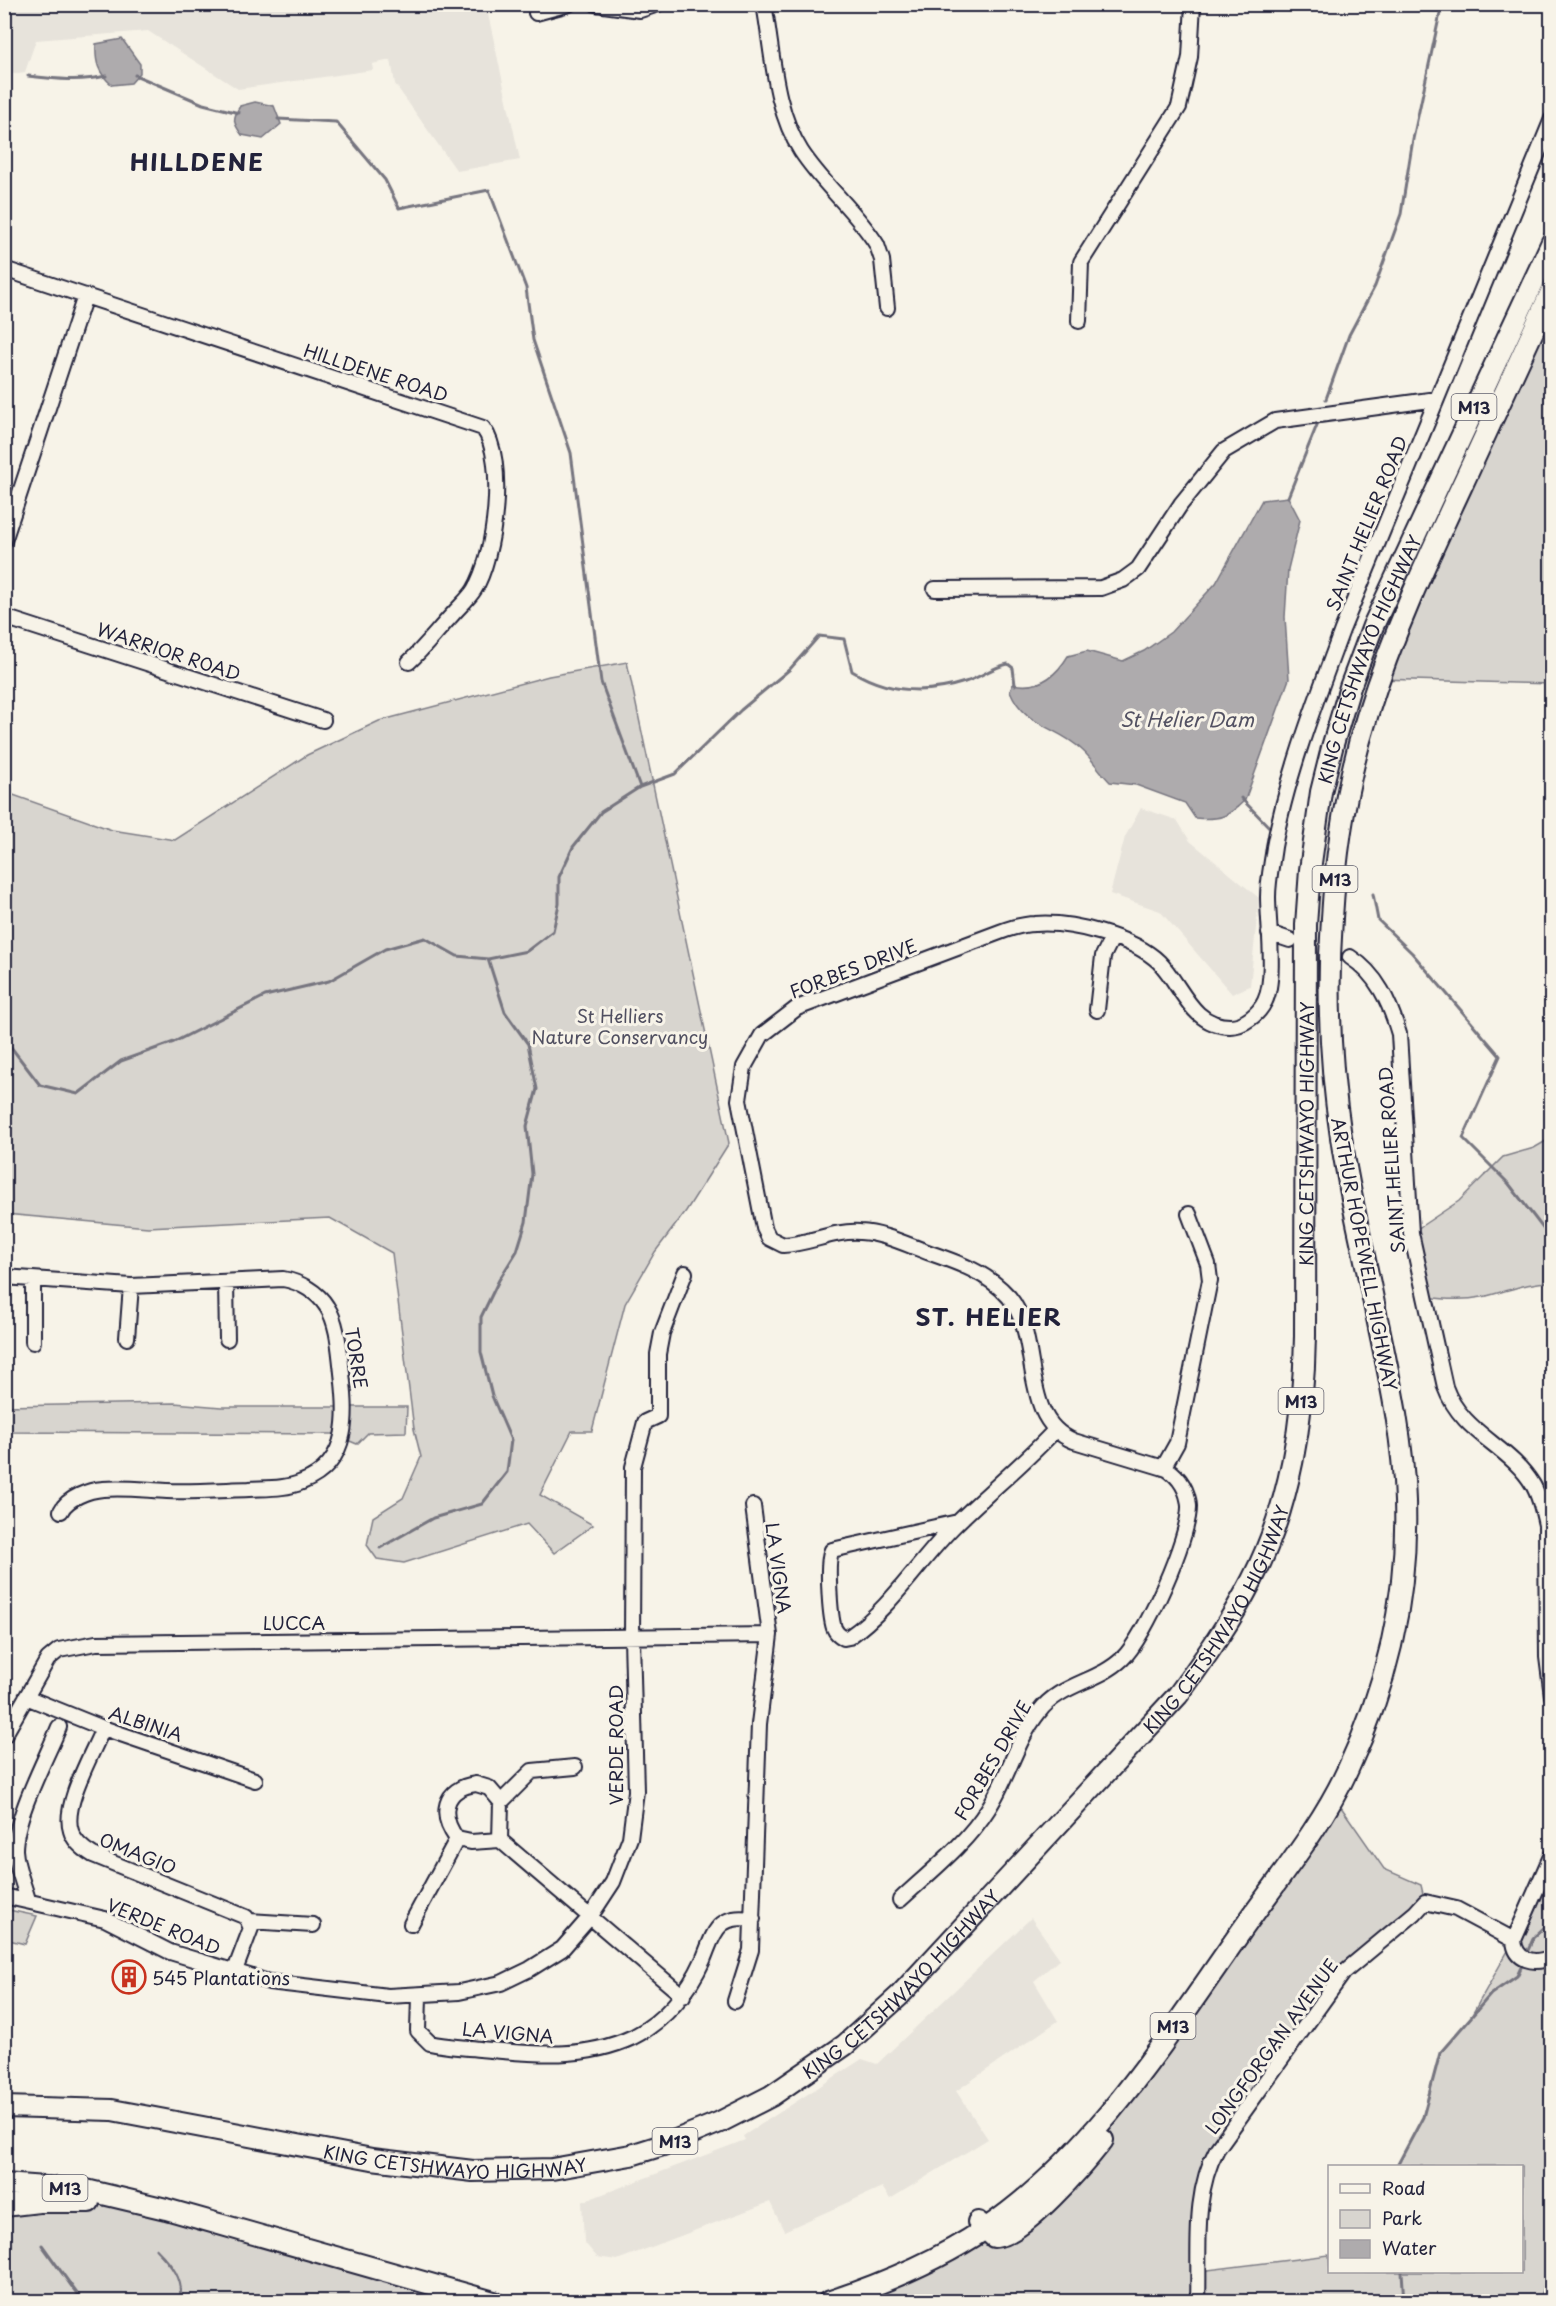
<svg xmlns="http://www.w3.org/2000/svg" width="1556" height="2306" font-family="'Playpen Sans',sans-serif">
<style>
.built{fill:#e7e3db}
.green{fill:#d8d5cf;stroke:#7d7c85;stroke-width:1.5}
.water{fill:#aeabad;stroke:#76747f;stroke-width:1.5}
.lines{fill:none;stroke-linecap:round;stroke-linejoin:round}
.stream{stroke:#76747f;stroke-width:3}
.minor-casing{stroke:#22223b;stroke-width:18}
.highway-casing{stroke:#22223b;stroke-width:24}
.minor{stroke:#f7f3e8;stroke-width:14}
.highway{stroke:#f7f3e8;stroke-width:20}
.labels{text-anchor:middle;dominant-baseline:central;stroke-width:6;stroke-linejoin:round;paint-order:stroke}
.shield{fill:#f7f3e8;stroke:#62616f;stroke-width:1.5}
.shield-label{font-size:16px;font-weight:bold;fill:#22223b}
.street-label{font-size:18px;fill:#22223b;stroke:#f7f3e8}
.park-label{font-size:18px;fill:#504f60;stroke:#f7f3e8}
.poi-label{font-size:18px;fill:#22223b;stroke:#f7f3e8;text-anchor:start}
.water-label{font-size:20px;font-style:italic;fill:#535263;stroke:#f7f3e8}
.district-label{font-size:24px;font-weight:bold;letter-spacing:1.5px;fill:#22223b;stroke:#f7f3e8}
</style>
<rect width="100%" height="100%" fill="#f7f3e8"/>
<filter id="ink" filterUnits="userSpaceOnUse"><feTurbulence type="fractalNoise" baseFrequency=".0167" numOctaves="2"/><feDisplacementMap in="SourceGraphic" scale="12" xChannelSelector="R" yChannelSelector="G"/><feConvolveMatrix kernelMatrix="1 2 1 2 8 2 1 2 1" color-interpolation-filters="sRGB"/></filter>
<g filter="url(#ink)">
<path class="built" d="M5 4 486 5 520 160 457 171 395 84 391 60 372 64 373 70 238 89 148 31 36 40 25 72 5 75Z
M1141 808 1177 820 1190 841 1259 898 1250 986 1232 994 1160 911 1110 894 1125 837Z
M1031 1918 1060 1959 1034 1981 1058 2021 956 2091 988 2139 890 2199 882 2187 784 2231 770 2202 617 2260 597 2257 584 2242 582 2202 745 2140 743 2136 862 2059 877 2064Z"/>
<path class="green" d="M1551 290V684L1379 679Z
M627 662 729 1143 686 1211 655 1252 625 1304 592 1431H572L540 1495 593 1525 554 1553 527 1524 404 1563 377 1559 367 1545 373 1517 403 1498 421 1457 414 1429 392 1253 330 1218 148 1227 5 1214V792L112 830 175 840 307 755 379 721 549 676Z
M1551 1138V1282C1526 1282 1506 1292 1482 1297 1462 1301 1444 1299 1424 1297L1411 1233 1459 1201 1503 1157 1534 1148Z
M174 1403 221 1407H407L406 1432 368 1433 357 1444 333 1434 5 1432 4 1406Z
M1334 1797 1384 1869 1421 1885 1425 1902 1356 1962 1211 2160 1200 2271 1329 2255 1330 2272H1522V2166H1397L1423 2117 1440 2053 1469 2020 1514 1940 1551 1854 1552 2263 1538 2301 828 2302 956 2245 1075 2152Z
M4 1909 37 1916 25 1944 5 1939Z
M4 2184 62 2187 494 2301H5Z"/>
<path class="water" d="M122 39 140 64V73L131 83 112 85C98 73 95 62 96 44Z
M255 102 274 106 281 124 263 139 242 135C233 123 232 119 240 106Z
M1288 497 1300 520 1288 569 1285 617 1289 679 1245 800C1227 818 1219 820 1195 818L1185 803 1136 785 1110 782C1100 772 1093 760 1082 750 1057 726 1026 728 1010 691L1013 684C1039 690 1056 676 1068 656L1087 651 1123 661 1144 651 1171 632 1216 583 1262 500Z"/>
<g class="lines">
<path class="stream" d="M135 75 203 104 239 113
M28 76C55 79 80 82 106 76
M278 119 336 122 385 180 399 208 489 190 526 288 533 340 571 453 601 682 640 787
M1326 399 1349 335 1375 286 1401 214 1413 139 1442 4
M1288 497 1319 420
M1241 798 1274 832
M1373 894 1378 920 1412 953 1500 1056 1463 1138 1509 1184 1545 1231 1552 1236
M4 1038 40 1085 78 1094 121 1061 174 1042 265 996 329 981 385 949 425 938 457 956 488 959 527 951 553 931 559 904V877L573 847 601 812 640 787 675 774 741 710 790 669 819 636 844 639 852 671C888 693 925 695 965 682 980 678 992 667 1008 664L1013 668 1015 685
M380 1548 433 1518 482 1504 507 1472 511 1440 492 1396 481 1352V1317L499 1280 517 1251 526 1222 532 1174 527 1126 537 1089 528 1044 505 1012 488 959
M1526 1954 1533 1938 1552 1920
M1397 2166 1423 2117 1440 2053 1491 1994 1517 1976 1523 1963
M42 2245 83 2302
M156 2249C171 2264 184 2279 180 2302
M1402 2272 1404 2302"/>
<g class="minor-casing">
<path id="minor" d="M596 4 640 10 658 4
M764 4C773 53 774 109 801 151 823 185 856 211 877 245L882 260 887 308
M536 13 569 4
M4 269 483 428C507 459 495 557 474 590 469 598 460 606 453 614 438 630 425 647 409 662
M1079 321 1081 262 1179 107 1190 57 1193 4
M4 541 85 296
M935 589 1101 588 1123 580 1138 569 1181 504 1224 451 1275 421 1437 399
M4 617 323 720
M1269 933 1290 940
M1350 957C1377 974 1390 1003 1399 1034L1411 1233 1445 1387C1462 1434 1509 1445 1533 1485 1540 1497 1543 1511 1546 1525L1547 1657 1552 1696
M1097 1010 1103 956 1112 938
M4 1277 131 1286 283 1279C300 1282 318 1292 327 1307 337 1322 339 1346 341 1364 346 1408 354 1462 302 1482 286 1489 266 1488 249 1489 221 1490 194 1492 167 1491 146 1490 124 1487 103 1489 89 1490 67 1498 61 1511
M33 1280V1342
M226 1282 227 1339
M127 1338 131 1286
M1163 1468 1177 1443 1210 1280 1208 1264 1189 1214
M753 1506 770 1635
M958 1522 832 1550C826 1560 830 1616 834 1628 836 1633 840 1636 844 1638L849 1637C892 1607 918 1562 954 1526 987 1493 1024 1464 1055 1430
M26 1697 103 1728 255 1780
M103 1728C93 1753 62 1805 71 1831 74 1842 83 1849 93 1855L246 1917 251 1928 234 1973
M4 1736 48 1659 59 1650 96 1643 770 1635 759 1724 751 1950 735 2001
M476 1784 489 1788 501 1802 500 1840 471 1842 457 1839C439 1815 443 1788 476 1784Z
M501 1802 532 1771 575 1767
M500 1840 683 1996
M1552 1854 1514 1940C1515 1961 1534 1965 1552 1957
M4 1896 105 1919 170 1952 269 1982 388 1996 459 1992 501 1983 530 1969 562 1949 590 1917 613 1882 630 1838 636 1791 632 1638 633 1467 645 1422 658 1416V1354L662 1333 685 1273
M28 1900C24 1885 16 1867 15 1850 15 1816 46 1759 59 1727
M900 1900C930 1872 966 1844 988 1809 1008 1778 1016 1741 1039 1712 1059 1684 1098 1682 1122 1659 1145 1638 1190 1536 1189 1506 1188 1491 1180 1477 1167 1469L1074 1441C1018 1419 1043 1338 1009 1297 988 1273 959 1263 930 1253 907 1245 884 1233 860 1232 834 1230 809 1244 783 1245L769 1238 764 1228 739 1100 744 1067 762 1035 797 1008 1000 932C1011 928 1023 924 1035 924 1070 921 1133 937 1159 962 1182 985 1191 1026 1230 1026 1244 1026 1259 1014 1265 1001 1276 979 1268 923 1268 897 1268 880 1272 863 1274 847 1287 775 1317 698 1342 630L1552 119
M249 1921 313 1925
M411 1924 457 1839
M419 1996 418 2031 430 2043C446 2047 464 2047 480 2049 532 2054 584 2060 633 2037 665 2021 689 1991 703 1960 708 1949 712 1932 722 1924 731 1917 742 1918 753 1919
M1198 2302C1200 2250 1192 2195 1217 2149L1344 1972 1415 1913 1425 1902 1456 1909 1514 1940"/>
</g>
<g class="highway-casing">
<g id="highway">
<path id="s1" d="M4 2107 112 2110 372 2159 473 2171 552 2169 631 2155 666 2144 720 2122 771 2096 845 2045 899 1996 1178 1695C1205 1658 1231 1621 1252 1580 1290 1507 1304 1418 1305 1336L1306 925 1310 870 1321 792 1333 744 1350 687 1373 626 1552 242"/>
<path d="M4 2184 86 2190 166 2209 494 2302"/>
<path d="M4 2206 39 2202H89"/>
<path d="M978 2222 994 2237C1022 2237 1085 2163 1103 2140"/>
<path d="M828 2302C882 2284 938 2261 985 2229 1094 2155 1166 2038 1240 1933 1277 1880 1321 1828 1348 1769 1388 1684 1408 1594 1405 1501 1403 1428 1384 1355 1370 1284 1360 1235 1348 1186 1341 1137 1330 1066 1327 990 1332 918 1336 849 1347 779 1368 713 1393 632 1429 556 1465 479 1494 416 1523 353 1552 290"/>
</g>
</g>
<use href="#minor" class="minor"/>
<use href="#highway" class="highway"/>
</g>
</g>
<defs>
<g id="building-ring" transform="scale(1.725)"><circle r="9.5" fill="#f7f3e8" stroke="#c8321e" stroke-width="1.5"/><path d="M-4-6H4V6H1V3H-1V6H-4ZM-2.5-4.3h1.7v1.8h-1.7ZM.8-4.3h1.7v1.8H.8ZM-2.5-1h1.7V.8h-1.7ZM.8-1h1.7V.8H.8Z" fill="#c8321e"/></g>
</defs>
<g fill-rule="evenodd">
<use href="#building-ring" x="129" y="1977"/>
</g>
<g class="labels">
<g class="shield">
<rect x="1451.5" y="394" width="45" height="26" rx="4.5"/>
<rect x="1312.5" y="866" width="45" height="26" rx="4.5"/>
<rect x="1278.5" y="1388" width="45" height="26" rx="4.5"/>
<rect x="1150.5" y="2013" width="45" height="26" rx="4.5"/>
<rect x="652.5" y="2128" width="45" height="26" rx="4.5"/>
<rect x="42.5" y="2175" width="45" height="26" rx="4.5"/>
</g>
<g class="shield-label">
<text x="1474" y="407">M13</text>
<text x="1335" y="879">M13</text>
<text x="1301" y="1401">M13</text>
<text x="1173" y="2026">M13</text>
<text x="675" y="2141">M13</text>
<text x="65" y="2188">M13</text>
</g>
<g class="street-label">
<text transform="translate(376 372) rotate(18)">HILLDENE ROAD</text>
<text transform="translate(1366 523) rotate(-68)">SAINT HELIER ROAD</text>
<text transform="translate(169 651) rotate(18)">WARRIOR ROAD</text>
<text stroke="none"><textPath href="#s1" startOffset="2434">KING CETSHWAYO HIGHWAY</textPath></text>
<text transform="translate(853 968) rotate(-21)">FORBES DRIVE</text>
<text stroke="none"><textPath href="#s1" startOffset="1950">KING CETSHWAYO HIGHWAY</textPath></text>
<text transform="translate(1391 1160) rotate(-94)">SAINT HELIER ROAD</text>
<text transform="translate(1365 1254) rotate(79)">ARTHUR HOPEWELL HIGHWAY</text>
<text transform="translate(357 1358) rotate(81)">TORRE</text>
<text transform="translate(779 1568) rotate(82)">LA VIGNA</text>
<text stroke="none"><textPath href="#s1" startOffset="1444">KING CETSHWAYO HIGHWAY</textPath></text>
<text x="294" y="1622">LUCCA</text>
<text transform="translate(146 1723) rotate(18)">ALBINIA</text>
<text transform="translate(615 1745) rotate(-90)">VERDE ROAD</text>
<text transform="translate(992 1760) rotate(-60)">FORBES DRIVE</text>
<text transform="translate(138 1853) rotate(22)">OMAGIO</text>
<text transform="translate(164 1926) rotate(22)">VERDE ROAD</text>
<text stroke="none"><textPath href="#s1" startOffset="958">KING CETSHWAYO HIGHWAY</textPath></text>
<text transform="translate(508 2032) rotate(5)">LA VIGNA</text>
<text transform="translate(1271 2046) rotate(-54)">LONGFORGAN AVENUE</text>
<text stroke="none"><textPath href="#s1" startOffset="456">KING CETSHWAYO HIGHWAY</textPath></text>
</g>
<g class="park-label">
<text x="620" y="1015">St Helliers<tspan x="620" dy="21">Nature Conservancy</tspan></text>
</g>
<g class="poi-label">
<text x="152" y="1977">545 Plantations</text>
</g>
<g class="water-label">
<text x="1187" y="719">St Helier Dam</text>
</g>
<g class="district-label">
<text x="197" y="161">HILLDENE</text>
<text x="989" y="1316">ST. HELIER</text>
</g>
</g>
<rect width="1556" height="2306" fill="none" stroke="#f7f3e8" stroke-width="24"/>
<rect x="12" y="12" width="1532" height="2282" fill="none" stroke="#22223b" stroke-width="2" filter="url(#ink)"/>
<rect x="1328" y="2165" width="195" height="108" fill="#f7f3e8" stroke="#a29fa3" stroke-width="1.5"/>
<rect x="1340" y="2184" width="30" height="9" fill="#f7f3e8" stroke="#a29fa3" stroke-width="1.5"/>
<text x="1382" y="2195" font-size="18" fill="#22223b">Road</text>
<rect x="1340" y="2210" width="30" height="18" fill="#d8d5cf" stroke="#a29fa3" stroke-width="1.5"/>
<text x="1382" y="2225" font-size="18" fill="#22223b">Park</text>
<rect x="1340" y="2240" width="30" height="18" fill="#aeabad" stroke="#a29fa3" stroke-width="1.5"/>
<text x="1382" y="2255" font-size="18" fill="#22223b">Water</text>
</svg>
